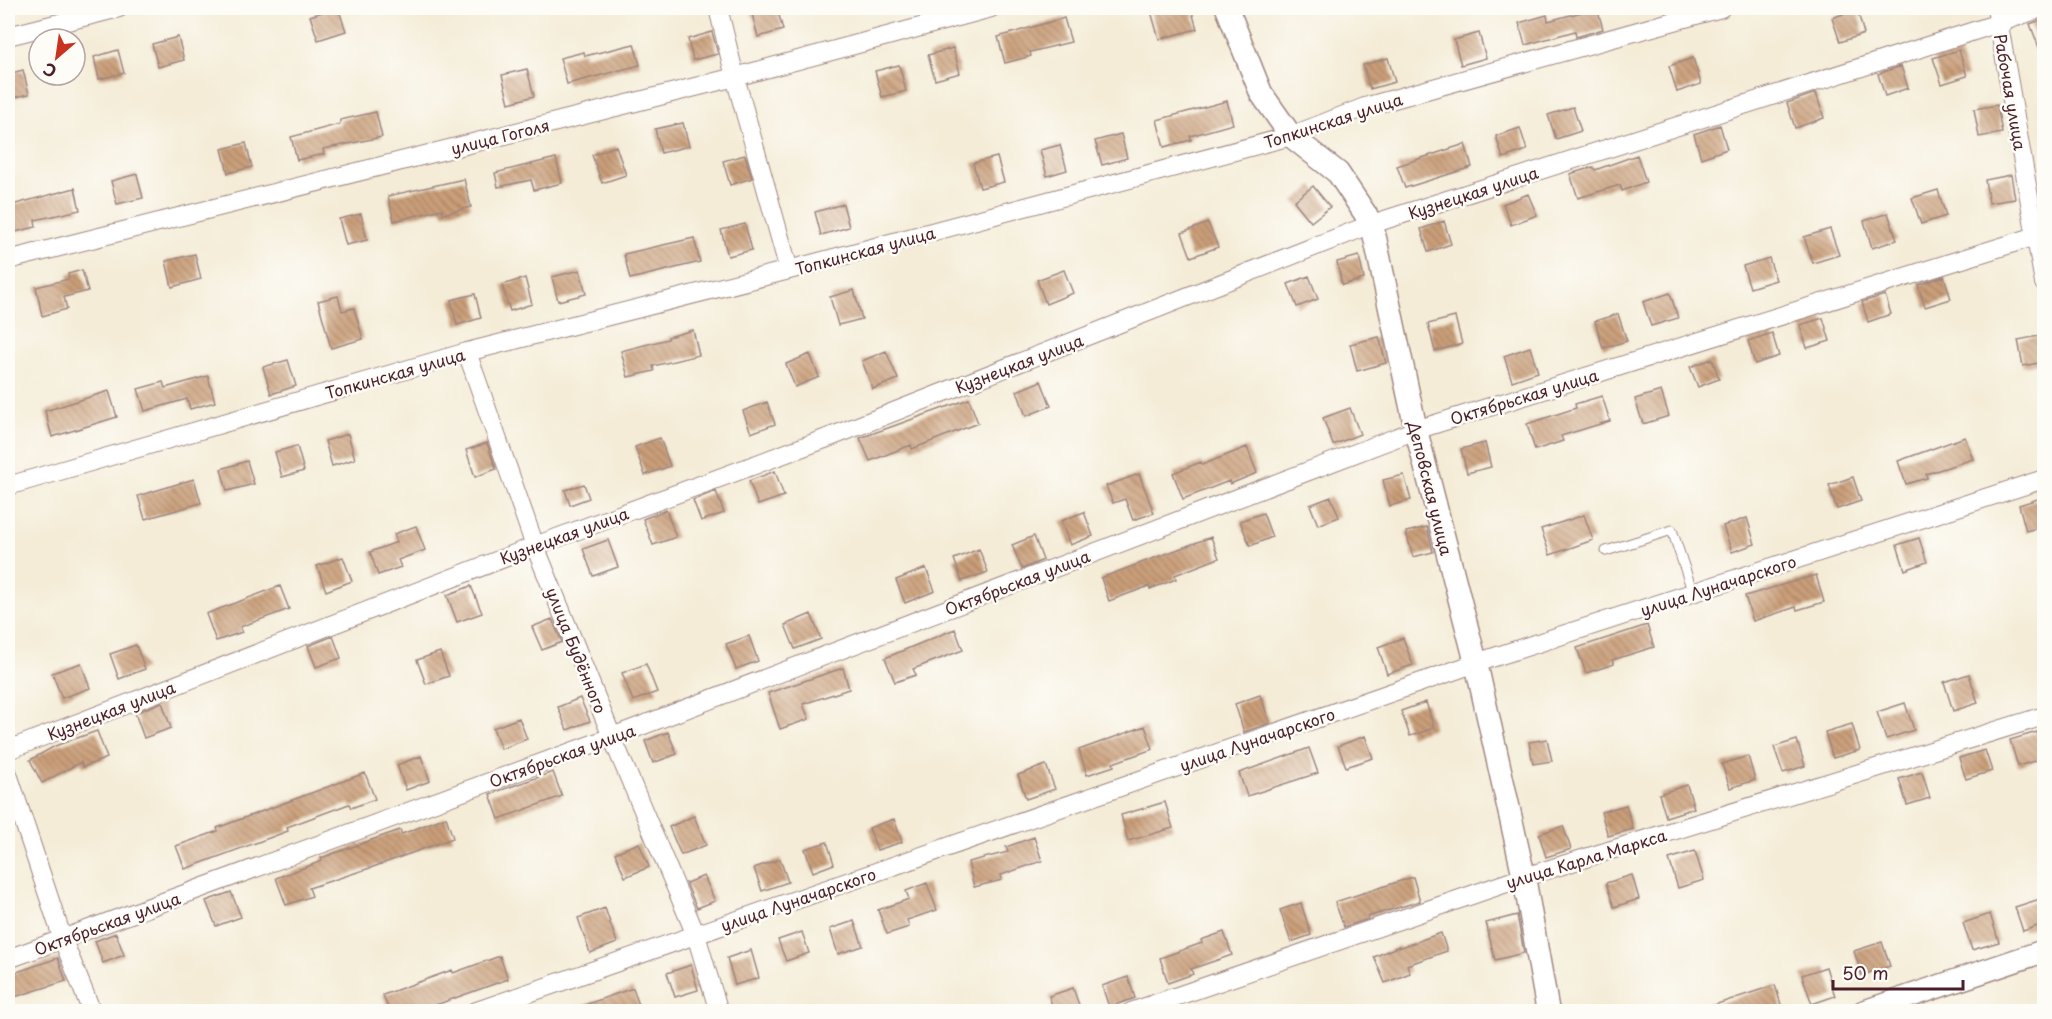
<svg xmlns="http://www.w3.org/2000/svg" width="2052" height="1019" font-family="'Playpen Sans',sans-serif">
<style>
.building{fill:url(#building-back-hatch)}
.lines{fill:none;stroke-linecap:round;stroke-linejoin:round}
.service-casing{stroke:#9f8681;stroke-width:11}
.minor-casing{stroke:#9f8681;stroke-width:20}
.tertiary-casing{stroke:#9f8681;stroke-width:25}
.service{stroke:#fff;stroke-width:9}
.minor{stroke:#fff;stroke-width:18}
.tertiary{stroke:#fff;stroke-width:22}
.labels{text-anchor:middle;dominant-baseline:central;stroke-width:5;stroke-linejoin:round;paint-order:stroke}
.street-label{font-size:16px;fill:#4a1f2b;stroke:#fdfcf7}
</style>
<defs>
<pattern id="building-back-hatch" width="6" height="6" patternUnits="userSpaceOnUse" patternTransform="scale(1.5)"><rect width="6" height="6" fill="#ca9f79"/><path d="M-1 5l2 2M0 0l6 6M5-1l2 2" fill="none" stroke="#a68163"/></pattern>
</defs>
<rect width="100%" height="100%" fill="#fdfcf7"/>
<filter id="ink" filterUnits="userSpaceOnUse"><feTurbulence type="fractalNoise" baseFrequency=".0167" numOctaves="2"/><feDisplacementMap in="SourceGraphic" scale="12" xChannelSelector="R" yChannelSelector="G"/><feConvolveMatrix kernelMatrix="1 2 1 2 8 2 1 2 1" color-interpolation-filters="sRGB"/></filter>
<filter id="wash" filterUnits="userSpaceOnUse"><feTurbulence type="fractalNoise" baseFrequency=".008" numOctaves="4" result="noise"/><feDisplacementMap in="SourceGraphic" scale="24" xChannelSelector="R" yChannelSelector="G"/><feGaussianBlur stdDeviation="1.35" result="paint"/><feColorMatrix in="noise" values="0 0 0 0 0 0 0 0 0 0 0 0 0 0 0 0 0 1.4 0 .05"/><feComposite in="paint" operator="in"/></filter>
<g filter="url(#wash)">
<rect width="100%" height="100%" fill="#f4ecd7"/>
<g id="blocks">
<path class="building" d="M335 8H338L346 31 318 40 310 16Z
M759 8H777L783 30 758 37 751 10Z
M1150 8H1191L1197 29 1159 39Z
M1597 8 1603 29 1576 37 1575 31 1525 45 1519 23 1547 15 1548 21Z
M1857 9 1864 34 1840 42 1832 18Z
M1064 18 1071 42 1030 52 1031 56 1005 63 998 37Z
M2044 19V58H2043L2030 24Z
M712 32 718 54 693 60 688 39Z
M1479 33 1486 58 1461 65 1454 40Z
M178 37 184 60 158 67 152 44Z
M634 44 640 65 567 84 560 58 584 52 585 56Z
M953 48 960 73 935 80 928 55Z
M118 50 124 73 99 79 94 57Z
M1959 50 1967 76 1942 84 1933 58Z
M1388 58 1395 82 1370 89 1363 65Z
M1693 58 1701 84 1677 92 1669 66Z
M899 65 906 91 882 97 875 71Z
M1901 66 1908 88 1885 96 1878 74Z
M527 69 534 96 509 103 502 75Z
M23 70 29 94 8 99V74Z
M1816 93 1824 118 1795 128 1787 103Z
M1227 101 1233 124 1190 136 1191 140 1164 147 1157 120Z
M1997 105 2002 133 1979 137 1974 109Z
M1573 107 1581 131 1556 139 1548 115Z
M376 112 382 137 323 149 324 154 297 160 291 137 340 124V120Z
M683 123 689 146 661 153 655 129Z
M1720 125 1727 149 1701 158 1694 134Z
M1520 128 1527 150 1503 158 1496 136Z
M1121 134 1127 158 1102 165 1095 141Z
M246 143 252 167 228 173 222 149Z
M1465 144 1472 167 1405 188 1397 166Z
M1060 145 1067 170 1047 176 1040 150Z
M616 146 626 175 602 183 592 155Z
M745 155 752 178 730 185 723 161Z
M1637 155 1646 182 1622 191 1620 185 1578 198 1570 174 1593 167 1595 170Z
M997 157 1004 182 980 188 973 163Z
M556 158 562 183 534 190 531 180 498 187 495 173Z
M137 174 143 198 117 204 111 181Z
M2011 175 2015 199 1989 203 1985 180Z
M464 179 471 207 443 214 442 209 394 221 388 196Z
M1313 186 1330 207 1311 222 1294 201Z
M75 188 80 210 35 220 36 227 11 233 8 218V206Z
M1938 190 1946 216 1921 224 1912 198Z
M1528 194 1537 215 1511 225 1503 204Z
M843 204 849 227 821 235 815 212Z
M1888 213 1897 240 1872 248 1864 221Z
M361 214 367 240 346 245 339 219Z
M1444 221 1451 244 1428 252 1421 229Z
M1208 223 1218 247 1191 257 1182 233Z
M745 224 752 250 728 256 721 230Z
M1830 229 1839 255 1813 263 1804 237Z
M694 238 700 262 630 279 624 254Z
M195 254 201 279 172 287 166 261Z
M1359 256 1364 279 1342 285 1337 262Z
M1769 258 1776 280 1750 288 1743 266Z
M82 270 88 291 64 297 67 309 42 316 36 287 69 279 68 274Z
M580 270 586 294 558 301 552 277Z
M1064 270 1073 293 1046 304 1037 280Z
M1309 276 1318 299 1297 307 1288 284Z
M1944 276 1951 299 1925 307 1918 285Z
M525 278 532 304 510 311 502 285Z
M854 290 862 319 838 325 830 297Z
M1670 293 1678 318 1651 326 1643 302Z
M475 294 481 318 457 325 451 300Z
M1885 295 1891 314 1868 322 1862 302Z
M338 296 342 311 354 308 363 339 331 348 318 301Z
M1618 314 1627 341 1603 348 1595 321Z
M1455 317 1462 344 1435 351 1428 324Z
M1823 318 1830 341 1807 348 1800 325Z
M693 330 699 355 653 366 654 371 628 377 621 351 668 339V337Z
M1772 333 1779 356 1755 364 1748 341Z
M2044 335V362L2023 366 2018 340Z
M1379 337 1386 363 1357 371 1350 344Z
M1530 347 1538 372 1512 381 1504 356Z
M886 351 898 379 873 389 862 361Z
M810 354 819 377 795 387 786 364Z
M1712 359 1719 379 1698 387 1690 367Z
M288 360 296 386 271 394 263 367Z
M208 376 215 402 190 409 187 399 145 411 138 389 163 382 165 388Z
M1041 381 1051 406 1026 416 1017 391Z
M109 391 117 417 52 437 45 411Z
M1661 391 1669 416 1643 424 1635 399Z
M1602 396 1610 421 1561 436 1563 441 1535 450 1527 424 1576 408 1575 404Z
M969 399 978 423 912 449 911 445 870 461 860 438Z
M767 402 775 424 751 433 743 411Z
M1350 408 1360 434 1333 445 1323 418Z
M348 434 355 459 332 466 325 441Z
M1965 437 1973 459 1926 474 1927 478 1906 484 1898 461Z
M660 438 670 466 645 475 635 447Z
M487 443 496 469 475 477 466 450Z
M1485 443 1491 467 1467 473 1461 449Z
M297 446 304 471 282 477 275 452Z
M1247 447 1257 473 1230 484 1229 481 1183 499 1173 473 1201 462 1202 465Z
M247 461 254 484 227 491 221 469Z
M775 471 784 496 758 505 749 481Z
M1139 474 1154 513 1133 520 1125 499 1113 503 1106 486Z
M1404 475 1411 500 1390 506 1383 480Z
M1853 477 1861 501 1837 509 1829 485Z
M194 479 201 503 145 519 138 496Z
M584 484 589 498 570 505 565 490Z
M716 491 724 513 701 521 693 500Z
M1331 497 1339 517 1318 525 1310 505Z
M2044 497V526L2026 531 2019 505Z
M666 510 676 537 653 545 643 519Z
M1084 512 1093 536 1070 545 1061 521Z
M1263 513 1272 537 1250 546 1240 521Z
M1584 515 1593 540 1550 555 1541 529Z
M1747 518 1755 544 1732 552 1723 526Z
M416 526 425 550 398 560 401 567 378 575 370 552 397 542 394 534Z
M1427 527 1433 552 1413 557 1406 532Z
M1034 536 1043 560 1022 569 1012 545Z
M1211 537 1219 558 1175 575 1176 579 1150 589 1149 586 1109 601 1101 578Z
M1919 538 1927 562 1905 570 1897 545Z
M608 540 618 567 593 576 583 549Z
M979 549 988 572 962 581 954 559Z
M343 557 352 581 326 591 317 566Z
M926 568 935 591 905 603 896 580Z
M1816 575 1824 602 1797 610 1796 607 1753 621 1745 596Z
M280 586 289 609 240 627 242 632 216 641 206 614Z
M471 586 482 613 457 622 447 595Z
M811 614 821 639 795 649 785 625Z
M552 619 562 642 542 650 532 627Z
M1647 625 1654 647 1612 660 1614 664 1586 673 1577 648Z
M955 629 963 650 913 669 916 675 895 682 885 658Z
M333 636 341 658 316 667 308 646Z
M749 636 758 661 736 669 726 644Z
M1403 638 1413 665 1387 674 1378 647Z
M136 645 145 669 119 679 110 654Z
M440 652 449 676 426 684 417 660Z
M81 663 90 688 62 698 52 673Z
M646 664 657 692 633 701 622 673Z
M843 668 849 689 803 704 809 719 780 729 768 693Z
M1969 674 1978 703 1953 711 1944 682Z
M1260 695 1270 723 1244 732 1235 704Z
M580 698 590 721 567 730 558 707Z
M162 702 171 728 144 738 135 713Z
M1426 702 1434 728 1410 736 1401 711Z
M1905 703 1914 730 1886 739 1877 712Z
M519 718 527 739 501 749 493 728Z
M1852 724 1860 750 1833 758 1825 732Z
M1145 726 1153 749 1113 763 1114 766 1087 775 1079 750Z
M97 731 107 758 83 767 81 762 42 783 30 760 55 746Z
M668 732 677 754 653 763 645 741Z
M2037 732 2044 758 2018 766 2010 740Z
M1365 736 1373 758 1346 767 1338 746Z
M1547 739 1552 761 1533 764 1529 742Z
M1797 740 1805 766 1783 773 1774 747Z
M1309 748 1318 773 1247 796 1239 773Z
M1985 750 1992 771 1966 779 1959 758Z
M421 756 430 781 406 790 397 765Z
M1748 756 1755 780 1730 788 1722 764Z
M1046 765 1055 789 1026 799 1018 775Z
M553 772 562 796 499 819 490 794Z
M1922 772 1930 798 1907 805 1899 779Z
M365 773 375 799 351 808 349 804 287 827 288 831 185 869 176 846 218 831 217 828Z
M1687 785 1694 808 1666 817 1659 794Z
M1165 802 1173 828 1128 841 1121 815Z
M1626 805 1633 829 1608 836 1601 812Z
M694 816 706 845 681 855 669 827Z
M446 817 453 838 373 867 309 888 312 896 286 905 276 878 322 861 321 858 400 830 402 834Z
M894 819 902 842 877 850 869 828Z
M1563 826 1571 849 1546 857 1539 834Z
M1034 837 1042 861 1001 875 1002 880 974 887 968 862 1008 852 1006 847Z
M827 842 834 864 813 872 805 849Z
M639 843 649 867 625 877 615 853Z
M1695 851 1704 880 1678 888 1669 859Z
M780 859 788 882 762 891 754 868Z
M1632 875 1639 899 1614 907 1606 883Z
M704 876 715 901 697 908 686 883Z
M1413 877 1420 901 1367 917 1368 919 1344 927 1335 902Z
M927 883 937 910 907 920 909 927 887 934 878 910 909 899 906 891Z
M231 892 241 917 216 926 206 901Z
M2040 899 2044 913V924L2023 931 2015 907Z
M1301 903 1311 935 1291 942 1280 910Z
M605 908 617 943 590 953 578 918Z
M1990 914 1999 942 1972 950 1963 923Z
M1517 915 1524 953 1495 960 1486 923Z
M854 921 863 946 838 954 830 929Z
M802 932 809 953 786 961 778 940Z
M1224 932 1232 955 1191 969 1193 974 1168 983 1160 958 1202 943 1201 940Z
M116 933 124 955 103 963 95 941Z
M1441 933 1447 951 1407 965 1410 973 1385 983 1374 957 1399 946V948Z
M1882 942 1890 966 1862 975 1854 951Z
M751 950 759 978 735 985 727 958Z
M500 956 508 979 419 1011H389L383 995 452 970 453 973Z
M58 958 66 981 8 999V975Z
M691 965 698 990 675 997 667 973Z
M1826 967 1835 996 1812 1004 1802 975Z
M1128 977 1135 998 1109 1007 1102 986Z
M1775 985 1783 1011H1702V1009Z
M633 988 641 1011H573V1009Z
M1073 988 1081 1011H1054L1049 996Z"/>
</g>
</g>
<g filter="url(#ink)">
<use href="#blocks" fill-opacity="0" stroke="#9f8681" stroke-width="1.5"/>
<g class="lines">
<g class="service-casing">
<path id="service" d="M1606 551 1672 530 1693 593"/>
</g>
<g class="minor-casing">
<path id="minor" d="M718 8 735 77 789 270
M1996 8 2044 283
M8 36 119 8
M8 260 735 77 991 8
M467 352 535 546 612 737 696 935 719 1012
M8 486 467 352 789 270 1291 136 1365 107 1721 8
M8 750 535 546 830 437 1372 224 1999 23 2041 8
M8 774 63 940 92 1012
M8 959 612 737 1416 430 2036 236
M474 1012 1476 663 2044 479
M1131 1012 1524 877 2044 716"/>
</g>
<g class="tertiary-casing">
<path id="tertiary" d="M1227 8 1261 93 1291 136 1338 173 1372 224 1416 430 1476 663 1524 877 1548 1012
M1863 1012 2044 951"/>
</g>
<use href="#service" class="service"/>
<use href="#minor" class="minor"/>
<use href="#tertiary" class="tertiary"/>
</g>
</g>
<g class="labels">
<g class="street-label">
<text transform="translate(2011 92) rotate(80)">Рабочая улица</text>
<text transform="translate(1333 120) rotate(-18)">Топкинская улица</text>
<text transform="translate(500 136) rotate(-14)">улица Гоголя</text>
<text transform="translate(1473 192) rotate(-18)">Кузнецкая улица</text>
<text transform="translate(865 250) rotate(-15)">Топкинская улица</text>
<text transform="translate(1019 363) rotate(-21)">Кузнецкая улица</text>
<text transform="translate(395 373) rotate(-16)">Топкинская улица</text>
<text transform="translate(1524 396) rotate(-17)">Октябрьская улица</text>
<text transform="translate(1431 488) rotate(76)">Деповская улица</text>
<text transform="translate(564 535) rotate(-20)">Кузнецкая улица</text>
<text transform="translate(1017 582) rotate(-21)">Октябрьская улица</text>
<text transform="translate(1718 585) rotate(-18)">улица Луначарского</text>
<text transform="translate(577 650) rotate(68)">улица Будённого</text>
<text transform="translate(111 710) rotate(-21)">Кузнецкая улица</text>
<text transform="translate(1257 739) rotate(-19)">улица Луначарского</text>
<text transform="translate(562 755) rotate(-20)">Октябрьская улица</text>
<text transform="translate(1586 858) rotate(-17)">улица Карла Маркса</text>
<text transform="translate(798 899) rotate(-19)">улица Луначарского</text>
<text transform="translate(107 923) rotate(-20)">Октябрьская улица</text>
</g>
</g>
<rect width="2052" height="1019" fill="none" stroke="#fdfcf7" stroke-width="30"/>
<g transform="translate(57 57) rotate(209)"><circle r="28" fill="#fdfcf7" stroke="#b5a4a5" stroke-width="1.5"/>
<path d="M0-4.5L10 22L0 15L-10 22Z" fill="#c8321e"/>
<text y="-9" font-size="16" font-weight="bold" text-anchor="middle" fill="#4a1f2b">С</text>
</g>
<path d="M1833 980v9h130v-9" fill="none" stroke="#4a1f2b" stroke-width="3"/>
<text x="1842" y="980" font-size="18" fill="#4a1f2b" stroke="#fdfcf7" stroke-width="4.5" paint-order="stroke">50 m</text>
</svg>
